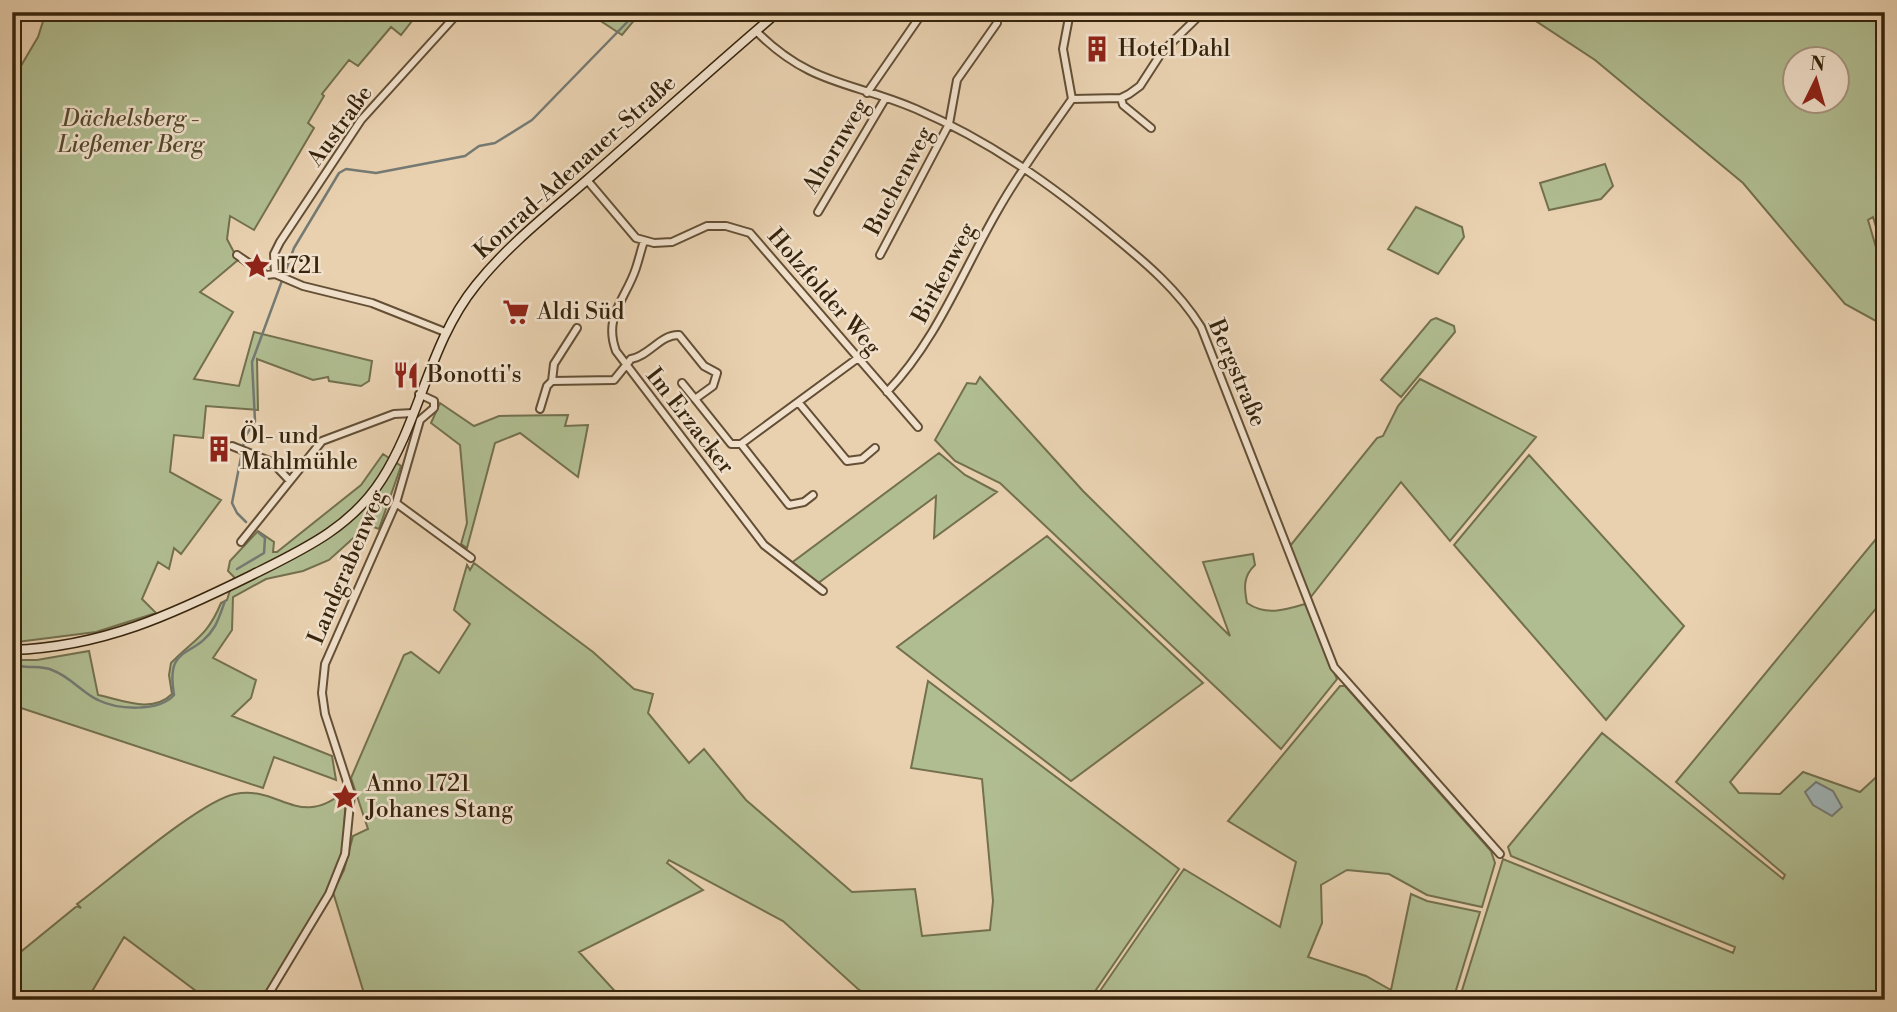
<svg xmlns="http://www.w3.org/2000/svg" width="1897" height="1012" font-family="'Libre Bodoni',serif">
<style>
.green{fill:#b0bd91;stroke:#73704e;stroke-width:2;fill-rule:evenodd}
.water{fill:#9eb4b8;stroke:#747a73;stroke-width:2}
.lines{fill:none;stroke-linecap:round;stroke-linejoin:round}
.stream{stroke:#747a73;stroke-width:2.5}
.street-casing{stroke:#634f35;stroke-width:10}
.secondary-casing{stroke:#36240c;stroke-width:11}
.street{stroke:#f1e1cc;stroke-width:6}
.secondary{stroke:#f1e1cc;stroke-width:8}
.labels{text-anchor:middle;dominant-baseline:central;stroke-width:5;stroke-linejoin:round;paint-order:stroke}
.poi-label{font-size:23px;fill:#36240c;stroke:#f1e1cc;text-anchor:start}
.park-label{font-size:23px;font-style:italic;fill:#544a2d;stroke:#f1e1cc}
.street-label{font-size:23px;fill:#36240c;stroke:#f1e1cc}
</style>
<rect width="100%" height="100%" fill="#e9d1b0"/>
<filter id="stains"><feTurbulence type="fractalNoise" baseFrequency=".00286" numOctaves="4"/><feColorMatrix values="0 0 0 0 .2 0 0 0 0 .09 0 0 0 0 .02 0 0 0 .5 -.17"/></filter>
<radialGradient id="worn" r=".72"><stop offset=".6" stop-color="#630" stop-opacity="0"/><stop offset="1" stop-color="#630" stop-opacity=".3"/></radialGradient>
<path class="green" d="M46 12H419L401 35 391 27 358 66 349 60 322 94 324 96 308 123 314 128 254 230 230 216 227 239 238 260 200 292 233 312 194 379 239 386 254 332 372 361 369 381 361 386 329 381 328 377 313 380 257 359 258 410 206 406 203 438 174 435 170 472 221 500 181 554 174 548 169 569 158 562 142 599 156 613 96 632 17 642 12 641V81L38 37Z
M587 12H641L622 35Z
M1522 12H1885V257L1873 217 1868 220 1885 278V326L1845 304 1743 183 1595 60ZM1796 60H1838V102H1796Z
M1605 164 1613 186 1601 199 1549 210 1540 183Z
M1416 207 1462 227 1464 237 1438 274 1388 249Z
M1436 318 1454 326 1455 332 1401 397 1381 380 1431 320Z
M980 377 1083 491 1230 636 1203 562 1253 554 1255 565C1243 576 1244 588 1247 603 1266 616 1285 610 1305 604L1337 679 1281 749 1000 483 955 461 935 440 967 383 976 384Z
M1420 379 1536 437 1450 541 1401 482 1310 598 1290 546 1377 438 1383 436 1398 406Z
M440 403 474 426 499 416 568 415 565 426 588 425 578 477 520 433 495 443 467 548 461 544 467 523 460 445 431 423Z
M939 453 965 475 997 492 934 538 936 496 817 584 790 564Z
M383 454 401 466 379 529 368 525 329 560 303 571 266 579 233 597 232 630 213 658 256 680 251 698 232 716 332 756 336 780 274 757 263 788 12 705V660H37L89 651 98 695C122 700 152 714 172 694L169 675 171 663C194 639 207 637 221 603L227 600 234 577 228 571 230 561 258 531 274 542 273 552H277L361 485Z
M1529 455 1684 626 1606 720 1454 545Z
M1885 528V598L1730 782 1739 793 1780 794 1803 772 1860 792 1885 769V1000H1459L1503 859 1733 953 1735 947 1511 856 1508 847 1602 733 1783 879 1785 875 1676 782Z
M1047 536 1203 683 1071 781 897 647Z
M474 563 593 652 634 689 653 694 648 713 689 763 704 749 746 800 852 892 915 889 922 936 990 930 993 901 982 779 911 768 928 681 1179 869 1089 1000H875L858 989 783 921 669 860 667 863 703 890 579 952 623 1000H366L333 892 344 870 353 836 368 829 351 778 404 655 411 652 439 673 470 624 454 610 467 565 470 570Z
M1340 686H1345L1491 851 1495 863 1482 907 1427 895 1389 874 1347 870 1321 885 1322 923 1308 957 1366 976 1391 990 1411 894 1427 901 1480 912 1453 1000H1118L1100 991 1184 869 1280 927 1296 862 1228 821Z
M346 790 343 853 326 893 262 1000H208L124 937 87 1000 12 998V959L77 906 81 908 77 904C111 879 200 801 235 794 280 785 299 831 346 790Z"/>
<path class="water" d="M1816 782 1833 791 1842 807 1832 816 1813 805 1805 792Z"/>
<g class="lines">
<path class="stream" d="M246 522 237 513 232 503 245 437 255 421 252 362 294 248 339 173 346 169 376 173 465 156 479 146 495 143 532 120 637 12
M237 569 264 553 265 538 259 533
M20 666C30 668 43 666 52 670 71 677 81 692 98 700 118 710 159 712 174 695 165 642 195 660 215 626 219 619 222 609 225 601"/>
<g class="street-casing">
<path id="street" d="M756 31C811 86 851 81 916 109 990 141 1052 185 1113 236 1146 263 1178 290 1201 327L1334 667 1500 854
M867 93 923 12
M1121 98 1123 105 1151 128
M1072 99 1121 98 1129 94 1140 86 1162 52 1203 12
M587 180 636 238 654 243 672 242 707 226H726L750 233 918 427
M818 212 885 99
M644 241C641 250 639 259 636 268 626 299 603 316 616 351L764 545 823 591
M237 255 266 275 275 274 303 286 372 303 445 332
M880 255 949 124 957 80 997 23
M275 274 274 254 280 242 361 120 459 12
M577 328 554 364 552 381 614 380 631 359C649 356 661 334 679 335L704 366 717 373 713 386 695 399 731 444H741
M682 383 695 399
M887 392C937 340 962 272 998 210 1020 171 1046 136 1072 99L1063 49 1070 12
M799 403 847 461 862 459 875 448
M540 409 547 386 552 381
M232 446 272 462 290 481
M813 495 804 502 789 505 741 444 858 358
M396 503 471 558
M241 542 322 441 394 414 413 413
M265 1000 329 894 345 854 351 794 325 714 322 693 325 664 396 503 420 420 434 408V401L419 394"/>
</g>
<g class="secondary-casing">
<path id="secondary" d="M12 650C103 647 173 614 252 575 302 550 351 528 382 479 421 418 429 343 476 285 508 245 549 213 587 180 651 124 713 67 778 12"/>
</g>
<use href="#street" class="street"/>
<use href="#secondary" class="secondary"/>
</g>
<defs>
<g id="building-bare" transform="scale(2.1)"><path d="M-4-6H4V6H1V3H-1V6H-4ZM-2.5-4.3h1.7v1.8h-1.7ZM.8-4.3h1.7v1.8H.8ZM-2.5-1h1.7V.8h-1.7ZM.8-1h1.7V.8H.8Z" fill="#8f2418" stroke="#f1e1cc" stroke-width="2.5" paint-order="stroke"/></g>
<g id="sight-bare" transform="scale(2.1)"><path d="M0-6L1.8-2.2L6-1.7L2.9 1.2L3.7 5.4L0 3.3L-3.7 5.4L-2.9 1.2L-6-1.7L-1.8-2.2Z" fill="#8f2418" stroke="#f1e1cc" stroke-width="2.5" paint-order="stroke"/></g>
<g id="supermarket-bare" transform="scale(2.1)"><path d="M-6-5.5h2.5l.6 2H6L4.5 2H-2.5L-4.4-4H-6ZM-1.5 3.2a1.3 1.3 0 1 0 .1 0ZM3 3.2a1.3 1.3 0 1 0 .1 0Z" fill="#8f2418" stroke="#f1e1cc" stroke-width="2.5" paint-order="stroke"/></g>
<g id="restaurant-bare" transform="scale(2.1)"><path d="M-5-6h1v4h1v-4h1v4h1v-4h1v5L-1.5 .5V6h-2V.5L-5-1ZM5-6V6H3V1.5H1.5Q1.5-4 5-6Z" fill="#8f2418" stroke="#f1e1cc" stroke-width="2.5" paint-order="stroke"/></g>
</defs>
<g fill-rule="evenodd">
<use href="#building-bare" x="1097" y="49"/>
<use href="#sight-bare" x="257" y="266"/>
<use href="#supermarket-bare" x="516" y="312"/>
<use href="#restaurant-bare" x="406" y="375"/>
<use href="#building-bare" x="219" y="449"/>
<use href="#sight-bare" x="345" y="797"/>
</g>
<g class="labels">
<g class="poi-label">
<text x="1118" y="49">Hotel Dahl</text>
<text x="278" y="266">1721</text>
<text x="537" y="312">Aldi Süd</text>
<text x="427" y="375">Bonotti's</text>
<text x="240" y="436">Öl- und<tspan x="240" dy="26">Mahlmühle</tspan></text>
<text x="366" y="784">Anno 1721<tspan x="366" dy="26">Johanes Stang</tspan></text>
</g>
<g class="park-label">
<text x="131" y="119">Dächelsberg -<tspan x="131" dy="26">Ließemer Berg</tspan></text>
</g>
<g class="street-label">
<text transform="translate(340 126) rotate(-54)">Austraße</text>
<text transform="translate(836 146) rotate(-59)">Ahornweg</text>
<text transform="translate(575 167) rotate(-42)">Konrad-Adenauer-Straße</text>
<text transform="translate(899 181) rotate(-62)">Buchenweg</text>
<text transform="translate(944 273) rotate(-62)">Birkenweg</text>
<text transform="translate(824 292) rotate(49)">Holzfolder Weg</text>
<text transform="translate(1237 373) rotate(67)">Bergstraße</text>
<text transform="translate(690 421) rotate(52)">Im Erzacker</text>
<text transform="translate(347 567) rotate(-67)">Landgrabenweg</text>
</g>
</g>
<rect width="1897" height="1012" fill="none" stroke="#e9d1b0" stroke-width="42"/>
<rect x="14" y="14" width="1869" height="984" fill="none" stroke="#36240c" stroke-width="3.5"/>
<rect x="21" y="21" width="1855" height="970" fill="none" stroke="#36240c" stroke-width="2"/>
<g transform="translate(1816 80) rotate(5)"><circle r="33" fill="#f1e1cc" stroke="#a6957f" stroke-width="2"/>
<path d="M0-5L12 26L0 18L-12 26Z" fill="#8f2418"/>
<text y="-10" font-size="19" font-weight="bold" text-anchor="middle" fill="#36240c">N</text>
</g>
<rect width="100%" height="100%" filter="url(#stains)"/>
<rect width="100%" height="100%" fill="url(#worn)"/>
</svg>
